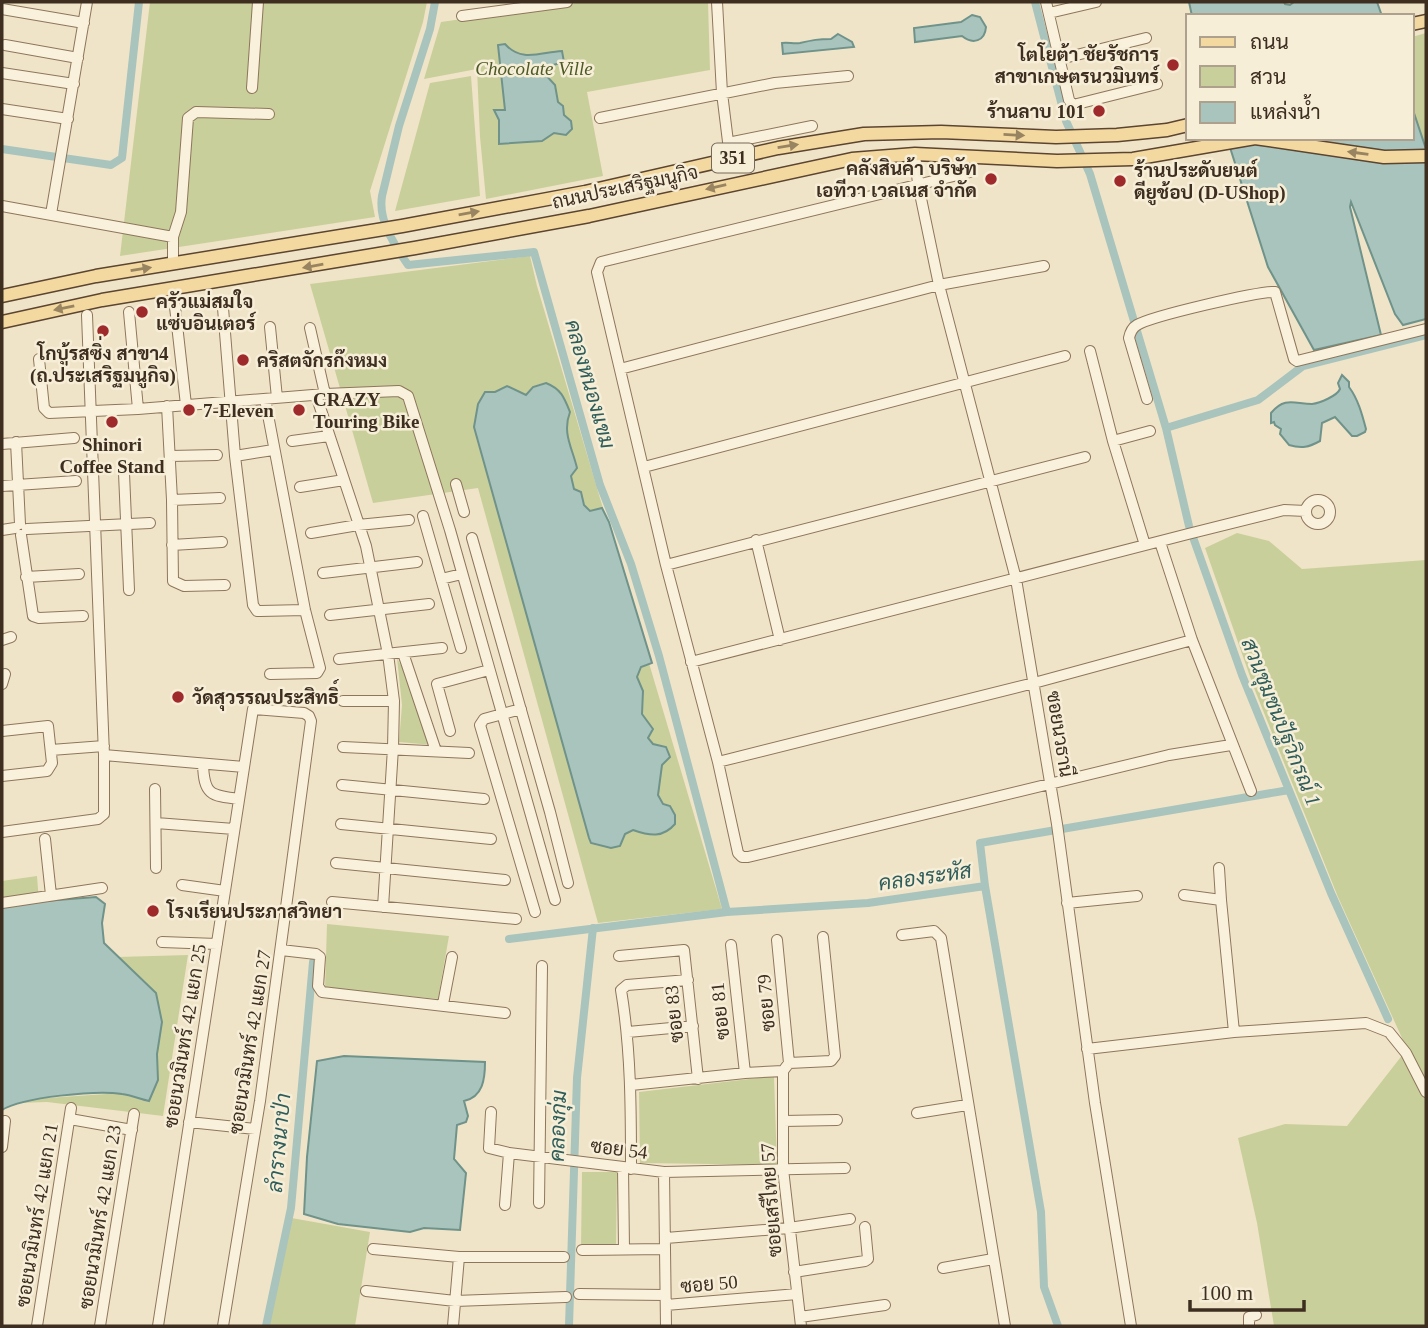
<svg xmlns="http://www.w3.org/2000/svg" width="1428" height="1328" font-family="'Times New Roman',Sarabun,serif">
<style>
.green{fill:#c9cf9b}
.water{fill:#a9c4bc;stroke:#6f938a;stroke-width:2}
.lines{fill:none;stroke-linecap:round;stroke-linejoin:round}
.canal{stroke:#a9c4bc;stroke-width:8}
.minor-casing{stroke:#8d765c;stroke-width:12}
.major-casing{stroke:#5b4430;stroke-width:15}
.minor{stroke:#faf1dc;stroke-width:10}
.major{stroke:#f3d9a0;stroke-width:12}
.oneway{fill:#988460}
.poi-dot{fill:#9e2a2b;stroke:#f7eed8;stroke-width:2.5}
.labels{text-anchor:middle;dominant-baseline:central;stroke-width:5;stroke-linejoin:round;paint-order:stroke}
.shield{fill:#f7eed8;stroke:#756857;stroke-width:2}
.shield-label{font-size:18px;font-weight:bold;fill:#3d2e20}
.poi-label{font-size:19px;font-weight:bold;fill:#3d2e20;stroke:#f7eed8;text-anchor:start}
.park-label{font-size:19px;font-style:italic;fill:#4d5a26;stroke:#f7eed8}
.street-label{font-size:19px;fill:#3d2e20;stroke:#f7eed8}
.water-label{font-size:21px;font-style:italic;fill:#2f5d5a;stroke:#f7eed8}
</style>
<rect width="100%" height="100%" fill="#f0e4c8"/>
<path class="green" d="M150 2H427L423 22 370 191 375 217 120 256Z
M583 2H708L710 70 587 92 603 176 486 199 480 137 477 69 424 79 441 22Z
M1426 33V149L1412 107V37Z
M471 76 480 196 395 211 430 83Z
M530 256 537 286 722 909 598 923 478 488 373 503 310 284Z
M1237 533 1269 541 1302 569 1426 560V1326H1274L1257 1223 1238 1138 1285 1124 1347 1126 1407 1049 1338 897 1254 688 1205 548Z
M397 658 406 675 432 745 399 742 402 705Z
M37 876 39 902 2 907V881Z
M327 924 449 936 438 999 325 988Z
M188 955 163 1116 47 1102 19 1103 32 1099 121 1093 149 1101 158 1080 157 1054 162 1022 156 993 117 957Z
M774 1076 777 1165 640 1163 639 1092Z
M582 1172H617L616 1247 581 1246Z
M286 1217 370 1232 355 1326H269Z"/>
<path class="water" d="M1189 2H1284L1285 4 1290 5 1294 2H1377L1382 16H1192Z
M972 15 980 17 986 27C985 41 973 45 962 36L915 42 914 28 961 22Z
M838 34 852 42 854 47 783 54 782 43C788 42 794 44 800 43 813 40 818 39 831 39Z
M505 44C522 63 541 52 562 51L564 62 546 67 542 71 555 85 558 102 563 106 564 115 571 121 572 129 566 135 554 133 542 141 499 144V120L494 110H505L498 45Z
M1412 107 1426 149V319L1403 325 1395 314 1351 202 1350 207 1381 335 1314 350 1268 267 1227 138H1412Z
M1342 375 1349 382V387C1358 399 1362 414 1366 429L1365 432 1357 436H1352L1335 417 1322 423 1320 441C1309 447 1302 449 1289 445L1280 434 1281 429 1275 425 1274 422 1271 423V413C1285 396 1295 404 1312 404 1320 403 1337 396 1340 389L1338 383Z
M546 383C561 389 564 397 570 412 562 433 572 447 577 468L571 476 574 489 581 492 584 505 590 511 602 508 609 522 652 663 641 667 637 677 643 691 642 714 653 729 648 738 653 744 666 747 670 757 662 765 658 795 663 804 670 806 675 815V824C663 838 650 836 633 830L625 834 620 846 611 848 591 843 589 838 474 427 478 404 485 392H495L507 386 526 395 533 387Z
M96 897 105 904 102 923 104 943 156 993 162 1022 157 1054 158 1080 149 1101C140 1099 131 1095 122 1094 97 1090 23 1097 2 1110V907L31 902Z
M344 1056 485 1062C485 1079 483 1097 464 1101L468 1116 466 1122 457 1125 454 1159 466 1173 460 1230 424 1228 410 1232 338 1224 304 1214 307 1157 317 1061Z"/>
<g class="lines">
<path class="canal" d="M435 2 430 29 399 126 382 196C378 221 394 244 408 265L534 252 600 485 631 564 659 656 727 912
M1035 2 1066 121 1090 174 1166 428 1189 526 1242 675 1331 893 1388 1019
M2 149 111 165 122 158 139 2
M1166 428 1258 400 1303 366 1426 335
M985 886 980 843 1289 790
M509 939 727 912 868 903 985 886 1041 1212 1044 1287 1058 1326
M266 1326 291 1208 313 962
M569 1326 577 1078 593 928"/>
<g class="minor-casing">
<path id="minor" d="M717 2 722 93 730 158
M1046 2 1069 100 1073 105 1157 84
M2 9 84 23
M1049 13 1096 2
M462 16 567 2
M5 45 78 58
M1060 59 1146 38
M2 73 74 84
M252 88 258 2
M2 109 68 119
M600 118 775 83 848 76
M728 143 812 126
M915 154 918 184 939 285 1016 579 1057 824 1095 1103 1131 1326
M970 172 601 262 597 272 666 565 718 762 738 853 742 857H748L1169 755 1231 745
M2 206 173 237
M51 214 87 2
M173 264V237L181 212 188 118 196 112 269 114
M173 289 186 405
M223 308 235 456 253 605 257 611H260L305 610
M129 312 138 409
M270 327 277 398
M310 328 325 394
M1090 351 1113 441 1145 545
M39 359 44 408 49 413 138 409 325 394 399 391 408 396 450 530 555 900
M620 369 939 285 1044 266
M316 395 366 546 388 654 394 701 393 748 383 907
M265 399 305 610 320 668 317 673 270 674
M1147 399 1129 338C1130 333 1132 328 1137 325 1152 316 1259 291 1275 292L1294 359 1297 361 1426 329
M167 406 172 500 173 581 184 586 225 585
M292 441 329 436
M1113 441 1150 431
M16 442 20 524
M2 444 74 438
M170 456 217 455
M235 456 273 450
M644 467 1065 356
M124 473 129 590
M456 484 464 512
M2 486 76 481
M300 487 344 480
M1306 512a12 12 0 1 1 24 0a12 12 0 1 1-24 0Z
M172 500 220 498
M423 516 461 648
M27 529 150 523
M2 530 15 528
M311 533 358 525 409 520
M21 535 33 616 39 618 83 616
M472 538 550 812 568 883
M756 540 780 640
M1160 542 1192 640 1251 791
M172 545 222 542
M666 565 1085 457
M323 573 417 562
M26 577 79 574
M441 579 462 574
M330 615 429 604
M2 640 11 637
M403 653 436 751
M339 659 442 648
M691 662 1188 534 1284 510 1306 511
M2 684 5 674
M343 701H394
M521 709 484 719 480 725 535 912
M2 731 48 726 52 763 47 771 2 776
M450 731 437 684 489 670
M343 747 469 753
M51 750 104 746
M104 755 244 767
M718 762 1034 683 1192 640
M203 764C204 794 210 796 239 799
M342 785 484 799
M155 789 156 868
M156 823 234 829
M341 824 491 839
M2 832 98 819 104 814V755L87 315
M45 839 51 895
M336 863 505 880
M1219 868 1221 900
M182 885 225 891
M1184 895 1221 900 1234 1032
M332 902 516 919
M2 903 102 888
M1067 903 1137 896
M902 935 934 931 941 938 1005 1326
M777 940 789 1063
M162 942 217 944
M731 945 745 1073
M281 950 316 954 320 957 318 986 322 992 505 1013
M619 956 684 950 698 1079
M443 1004 452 957
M628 1032 693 1026
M1087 1049 1234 1032 1366 1023 1389 1032 1406 1053 1426 1092
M783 1071V1169L801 1326
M783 1071 789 1063 831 1061 835 1056 823 937
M631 1085 745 1073 783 1071
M491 1112 489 1148 509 1153 664 1172 845 1168
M917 1113 967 1105
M70 1119 132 1130
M783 1121 837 1120
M189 1122 255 1129
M2 1147 5 1121
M623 1168 624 1249
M631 1169C631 1109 631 1050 621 990L627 985 688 980
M664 1172 666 1326
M539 1203 542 966
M505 1205 509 1153
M666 1238 789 1228 850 1219
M373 1249 459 1257
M582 1250 665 1249
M943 1268 993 1259
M794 1272 865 1261 868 1259 865 1227
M366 1291 455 1301 566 1297
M579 1294 665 1295
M666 1305 797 1294
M800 1317 885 1305
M37 1326 71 1108
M100 1326 134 1114
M158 1326 253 709 304 713 309 716 311 721 260 1101 223 1326
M453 1326 459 1257H564
M1249 1326V1317L1256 1315"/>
</g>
<g class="major-casing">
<path id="major" d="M1412 24 1426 21
M2 296 96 276 402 226 585 192 778 148 864 134 941 132 1056 137 1117 135 1167 130 1188 125
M2 322 102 300 415 248 589 216 852 159 915 154 1057 161 1133 159 1255 138 1384 157 1426 156"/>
</g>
<use href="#minor" class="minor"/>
<use href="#major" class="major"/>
</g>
<defs><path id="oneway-solid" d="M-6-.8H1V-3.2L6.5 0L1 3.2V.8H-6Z" transform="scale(1.75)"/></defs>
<g class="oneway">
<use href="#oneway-solid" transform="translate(1014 135) rotate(3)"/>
<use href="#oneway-solid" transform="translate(788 146) rotate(-9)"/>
<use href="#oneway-solid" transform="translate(1358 153) rotate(-172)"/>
<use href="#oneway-solid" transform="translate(716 187) rotate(167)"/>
<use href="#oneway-solid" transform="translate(469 213) rotate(-10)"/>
<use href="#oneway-solid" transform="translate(313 266) rotate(170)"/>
<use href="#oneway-solid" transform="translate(141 269) rotate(-9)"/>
<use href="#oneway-solid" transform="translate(64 308) rotate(168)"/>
</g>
<g class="poi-dot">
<circle cx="1173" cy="65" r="7"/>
<circle cx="1099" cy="111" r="7"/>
<circle cx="991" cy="179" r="7"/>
<circle cx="1120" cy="181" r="7"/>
<circle cx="142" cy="312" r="7"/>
<circle cx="103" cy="331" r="7"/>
<circle cx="243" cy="360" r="7"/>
<circle cx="189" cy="410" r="7"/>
<circle cx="299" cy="410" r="7"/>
<circle cx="112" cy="422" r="7"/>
<circle cx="178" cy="697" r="7"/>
<circle cx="153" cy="911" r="7"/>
</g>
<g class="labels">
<rect class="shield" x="712" y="143.5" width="42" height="29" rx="5"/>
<g class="shield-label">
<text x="733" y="158">351</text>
</g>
<g class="poi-label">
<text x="1159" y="54" text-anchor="end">โตโยต้า ชัยรัชการ<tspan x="1159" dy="22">สาขาเกษตรนวมินทร์</tspan></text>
<text x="1085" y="111" text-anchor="end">ร้านลาบ 101</text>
<text x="977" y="168" text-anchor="end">คลังสินค้า บริษัท<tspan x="977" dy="22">เอทีวา เวลเนส จำกัด</tspan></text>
<text x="1134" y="170">ร้านประดับยนต์<tspan x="1134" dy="22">ดียูช้อป (D-UShop)</tspan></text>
<text x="156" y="301">ครัวแม่สมใจ<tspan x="156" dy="22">แซ่บอินเตอร์</tspan></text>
<text x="103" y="353" text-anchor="middle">โกบู้รสซิ่ง สาขา4<tspan x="103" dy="22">(ถ.ประเสริฐมนูกิจ)</tspan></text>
<text x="257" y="360">คริสตจักรก๊งหมง</text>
<text x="313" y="399">CRAZY<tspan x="313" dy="22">Touring Bike</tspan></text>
<text x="203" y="410">7-Eleven</text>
<text x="112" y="444" text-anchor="middle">Shinori<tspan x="112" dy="22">Coffee Stand</tspan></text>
<text x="192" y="697">วัดสุวรรณประสิทธิ์</text>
<text x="167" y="911">โรงเรียนประภาสวิทยา</text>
</g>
<g class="park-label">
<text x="534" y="68">Chocolate Ville</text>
</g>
<g class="street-label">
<text transform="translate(625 187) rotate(-12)">ถนนประเสริฐมนูกิจ</text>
<text transform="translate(1060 734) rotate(81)">ซอยนวธานี</text>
<text transform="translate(766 1003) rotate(-95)">ซอย 79</text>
<text transform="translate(720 1011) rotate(-96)">ซอย 81</text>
<text transform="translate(674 1014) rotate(-96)">ซอย 83</text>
<text transform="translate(185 1036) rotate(-81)">ซอยนวมินทร์ 42 แยก 25</text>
<text transform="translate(250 1042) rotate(-81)">ซอยนวมินทร์ 42 แยก 27</text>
<text transform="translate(619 1149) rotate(7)">ซอย 54</text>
<text transform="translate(771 1200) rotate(-94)">ซอยเสรีไทย 57</text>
<text transform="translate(37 1215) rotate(-81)">ซอยนวมินทร์ 42 แยก 21</text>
<text transform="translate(100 1217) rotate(-81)">ซอยนวมินทร์ 42 แยก 23</text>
<text transform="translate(709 1284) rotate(-5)">ซอย 50</text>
</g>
<g class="water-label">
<text transform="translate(590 384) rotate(74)">คลองหนองแขม</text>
<text transform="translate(1281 722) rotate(68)">สวนชุมชนปัฐวิกรณ์ 1</text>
<text transform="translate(925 877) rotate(-8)">คลองระหัส</text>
<text transform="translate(558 1126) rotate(-88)">คลองกุ่ม</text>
<text transform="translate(279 1143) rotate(-85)">ลำรางนาป่า</text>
</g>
</g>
<rect width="1428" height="1328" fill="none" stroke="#3d2e20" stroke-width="7"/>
<rect x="1186" y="14" width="228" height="126" fill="#f7eed8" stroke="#ada18e" stroke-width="2"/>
<rect x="1200" y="37" width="35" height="10" fill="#f3d9a0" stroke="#ada18e" stroke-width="2"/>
<text x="1250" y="49" font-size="21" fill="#3d2e20">ถนน</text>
<rect x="1200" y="66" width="35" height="21" fill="#c9cf9b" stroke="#ada18e" stroke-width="2"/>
<text x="1250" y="84" font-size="21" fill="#3d2e20">สวน</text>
<rect x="1200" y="102" width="35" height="21" fill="#a9c4bc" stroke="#ada18e" stroke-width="2"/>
<text x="1250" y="119" font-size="21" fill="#3d2e20">แหล่งน้ำ</text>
<path d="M1190 1300v10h114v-10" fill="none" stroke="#3d2e20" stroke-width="3.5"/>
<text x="1200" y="1300" font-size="21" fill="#3d2e20" stroke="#f7eed8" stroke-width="5" paint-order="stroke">100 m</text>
</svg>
